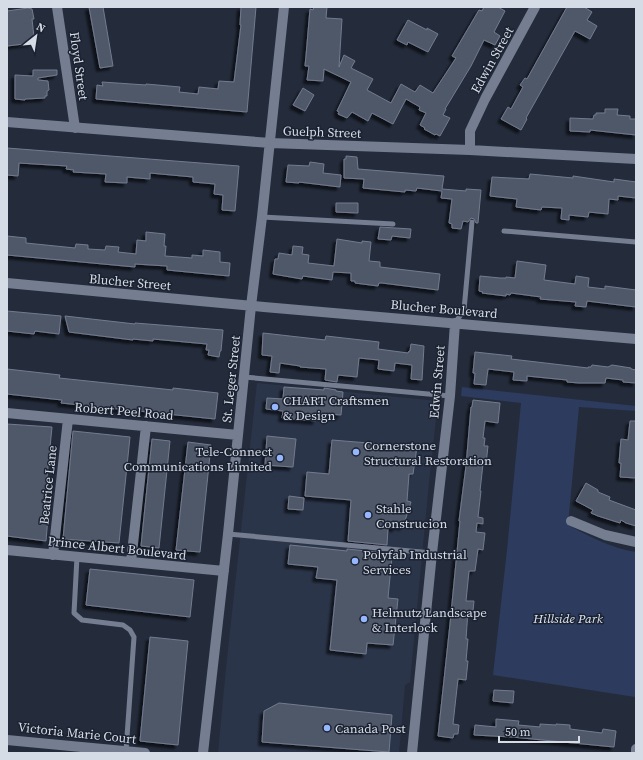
<svg xmlns="http://www.w3.org/2000/svg" width="643" height="760" font-family="'Source Serif 4',serif">
<style>
.built{fill:#2b354a}
.green{fill:#2c3b5e}
.building{fill:#4f5869;stroke:#727b8e;filter:url(#shadow)}
.lines{fill:none;stroke-linecap:round;stroke-linejoin:round}
.lane{stroke:#757e91;stroke-width:5}
.street{stroke:#757e91;stroke-width:10}
.poi-dot{fill:#96b6fd;stroke:#1b2231;stroke-width:1.5}
.labels{text-anchor:middle;dominant-baseline:central;stroke-width:3;stroke-linejoin:round;paint-order:stroke}
.street-label{font-size:13px;fill:#d6dce6;stroke:#1b2231}
.poi-label{font-size:13px;fill:#d6dce6;stroke:#1b2231;text-anchor:start}
.park-label{font-size:13px;font-style:italic;fill:#dde4f3;stroke:#1b2231}
</style>
<defs>
<filter id="shadow"><feDropShadow dx="-3.5" dy="3.5" stdDeviation="1" flood-color="#0009"/></filter>
</defs>
<rect width="100%" height="100%" fill="#242c3c"/>
<path class="built" d="M257 383 438 401 429 482 410 682 405 685 399 753H218L226 668Z"/>
<path class="green" d="M462 387 636 406V411L579 407 568 525C591 537 610 548 636 552L635 697 493 675 507 550 521 403 461 396Z"/>
<path class="building" d="M89 7H103L113 66 100 68Z
M241 7H256L247 112 96 99 97 85 103 86 102 82 146 85V84L180 87 179 92 198 94 199 87 218 89 219 81 234 82 241 25H240Z
M314 7H327L326 18 342 19 339 67 344 55 355 61 351 68 373 79 367 90 391 103 401 84 415 92 420 85 433 93 456 58 452 56 479 10 482 11 484 7H498L505 11 494 32 500 36 495 45 484 40 471 66 445 109H446L443 115 450 118 440 136 436 134 435 135 424 129 425 128 420 125 426 113 419 110 420 107 406 99 393 124 372 113 368 121 352 112 347 118 338 114 339 112 337 111 351 82 324 69 323 81 307 80 309 66H305L306 56 310 9 313 10Z
M567 7H584L592 12 587 20 597 26 590 39 575 31 526 118 527 119 521 130 501 119 508 107 511 109 523 87 520 85 525 78 527 79Z
M28 8 32 9 34 19H32L34 37 31 38 32 43 7 46V11Z
M408 20 427 30V28L438 34 428 52 408 42 407 45 397 40Z
M33 70H57V75L38 78V80L48 81 49 90 47 91V96H45V98L25 99V100L15 99V75L33 76Z
M303 88 314 95 305 111 293 105Z
M605 109H618L617 115 630 116V119H636V135L590 130V132L570 131V118L593 119 594 115H596V113H605Z
M7 148 239 166 235 211 222 210 223 195 214 194 215 184 193 182V177L150 173V179L127 177V183L105 182 106 174 73 172 74 170 66 169 67 166 19 163 18 176 7 175Z
M346 156 357 157 358 169 444 176 442 189 466 191V189L481 190 478 223H476L474 219 471 218 468 222 463 221 461 229 452 228V224L449 223 452 199 441 198 442 191 417 188 416 191 405 190V192L363 188 364 179 344 178V159H346Z
M310 162 324 164 323 173 341 175 340 187 299 182V183L286 182 288 165 309 166Z
M530 174 573 178V176L614 182V179L636 182V198L618 196V200L609 199 608 214 589 212 588 217 569 215V220L561 219 562 208 542 207 541 210 516 207 517 199 490 196 492 177 529 179Z
M336 203H358V213L336 212Z
M380 227 411 229 410 238 392 236 391 240 378 239Z
M146 232 165 234 164 246H166L165 256 192 258V255L203 256V250L220 252V262L230 263 229 276 167 270V266L135 264V267L7 255V236L26 238V243L75 248 76 244 88 245V249L105 250 106 246 119 247 118 252 136 254 137 240 146 241Z
M337 239 362 243V241L371 242 369 261 380 262V267L440 274 438 290 382 283H379L378 286 355 283V281H351V273L333 272 332 280 303 276 302 279 273 274 275 259H278L279 253 292 255 293 246 303 247 302 254 309 255 308 263 334 266Z
M517 261 546 265 544 280 575 284 576 276 589 278 588 287 605 289V286L636 290V307L587 301 586 307 575 306 576 302 540 299 541 297 511 293 510 295 506 294V296L482 293 483 292 479 291 480 276 500 278H506V277L515 278Z
M7 311 61 316 59 334 35 331 34 334 7 331Z
M65 316 135 324V323L223 330 221 351H220L219 357 208 355 209 350H206L207 344 153 339V341L133 339V340L69 332Z
M263 333 325 340 326 336 379 342 378 349 408 353 409 351H410L411 344 424 346 422 380 411 379 412 365 395 363 394 371 378 369 379 360 359 358 357 377 338 375 337 382 325 380 326 369 300 367V366L280 363 279 373 270 372 272 356 262 355Z
M475 352 512 356 511 359 588 368V367H591L592 365 608 367 612 365 631 368V369L636 370V383L623 382V380L606 378 605 383H579L567 382V380L527 376V381L513 380 514 372 488 369 486 385 474 384 475 373H473Z
M7 369 60 375 59 378 173 390V388L218 393 215 419 61 403 62 400 7 394Z
M284 387 324 390V388L336 390V391L343 392 341 415 317 413 316 421 282 418 283 411 266 409 267 398 283 399Z
M473 400 500 403 498 423 485 421 483 438H485L484 446H488L486 464H483L480 491H481L478 517 483 518V524L477 523 476 532 485 533 483 550 478 549 475 571H469L466 601H474L473 611H468L466 639H468L466 661H468L466 680 458 679 453 724 459 725 458 734H454L453 738 438 736 450 624 460 521H459L460 513 466 466 471 407H472Z
M630 421H636V478L620 477 621 463H619L621 439 628 440Z
M7 424 52 427 43 517H48L46 541 7 536Z
M73 431 130 437 119 543 63 539Z
M267 436 296 439 293 467 265 465Z
M152 439 170 441 159 548 141 546Z
M332 440 417 447 413 474H409L407 501 411 502 403 527 397 525 396 528H388L387 545 348 541 351 500 305 496 307 472 329 474Z
M188 442 211 445 200 552 176 550Z
M586 483 598 490V492L610 497 609 500 636 510V526L626 523 621 520 620 523 598 516 591 513 593 510 576 501Z
M289 496 304 498 303 510 288 509Z
M290 545 347 551V549L386 553V555L392 556 388 598 398 599 393 645 367 643 366 654 330 650 337 580 316 578 318 567 288 564Z
M90 569 194 580 190 617 86 605Z
M150 637 188 641 178 745 140 741Z
M494 690 514 691 513 703 493 701Z
M279 703 392 715 389 752 262 742 264 711Z
M496 719 519 721 518 725 540 727V724L556 725V724L570 725V729L602 733 603 729 616 731 614 747 512 737 474 735 475 725 496 727Z"/>
<g class="lines">
<path class="lane" d="M262 217 393 224
M504 231 636 242
M455 323 464 310 472 222
M244 377 450 396
M228 534 432 553
M77 557 74 613 82 620 123 625 130 630 134 637 126 751"/>
<path class="street" d="M57 7 75 128
M7 122 270 143 470 150 636 159
M470 150V131L485 99 535 7
M7 283 264 307 636 339
M7 413 238 435
M571 521 605 535 636 542
M7 550 224 571
M53 555 68 419
M131 562 146 426
M7 740 145 753
M203 753 228 534 251 306 262 217 284 7
M412 753 432 553 450 396 455 323
M636 753V749"/>
</g>
<g class="poi-dot">
<circle cx="275" cy="407" r="4"/>
<circle cx="356" cy="452" r="4"/>
<circle cx="280" cy="458" r="4"/>
<circle cx="368" cy="515" r="4"/>
<circle cx="355" cy="561" r="4"/>
<circle cx="364" cy="619" r="4"/>
<circle cx="327" cy="728" r="4"/>
</g>
<g class="labels">
<g class="street-label">
<text transform="translate(492 60) rotate(-61)">Edwin Street</text>
<text transform="translate(79 66) rotate(82)">Floyd Street</text>
<text transform="translate(322 132) rotate(2)">Guelph Street</text>
<text transform="translate(130 282) rotate(5)">Blucher Street</text>
<text transform="translate(444 309) rotate(5)">Blucher Boulevard</text>
<text transform="translate(231 379) rotate(-84)">St. Leger Street</text>
<text transform="translate(437 382) rotate(-85)">Edwin Street</text>
<text transform="translate(124 411) rotate(5)">Robert Peel Road</text>
<text transform="translate(48 485) rotate(-84)">Beatrice Lane</text>
<text transform="translate(117 548) rotate(6)">Prince Albert Boulevard</text>
<text transform="translate(77 733) rotate(6)">Victoria Marie Court</text>
</g>
<g class="poi-label">
<text x="283" y="400">CHART Craftsmen<tspan x="283" dy="15">&amp; Design</tspan></text>
<text x="364" y="445">Cornerstone<tspan x="364" dy="15">Structural Restoration</tspan></text>
<text x="272" y="451" text-anchor="end">Tele-Connect<tspan x="272" dy="15">Communications Limited</tspan></text>
<text x="376" y="508">Stahle<tspan x="376" dy="15">Construcion</tspan></text>
<text x="363" y="554">Polyfab Industrial<tspan x="363" dy="15">Services</tspan></text>
<text x="372" y="612">Helmutz Landscape<tspan x="372" dy="15">&amp; Interlock</tspan></text>
<text x="335" y="728">Canada Post</text>
</g>
<g class="park-label">
<text x="568" y="618">Hillside Park</text>
</g>
</g>
<rect width="643" height="760" fill="none" stroke="#d6dce6" stroke-width="16"/>
<g transform="translate(36 36) rotate(30)" stroke="#1b2231" stroke-width="3" paint-order="stroke">
<path d="M0-3L7 15L0 10L-7 15Z" fill="#d6dce6"/>
<text y="-6" font-size="11" font-weight="bold" text-anchor="middle" fill="#d6dce6">N</text>
</g>
<path d="M499 736v6h80v-6" fill="none" stroke="#d6dce6" stroke-width="2"/>
<text x="505" y="736" font-size="12" fill="#d6dce6" stroke="#1b2231" stroke-width="3" paint-order="stroke">50 m</text>
</svg>
